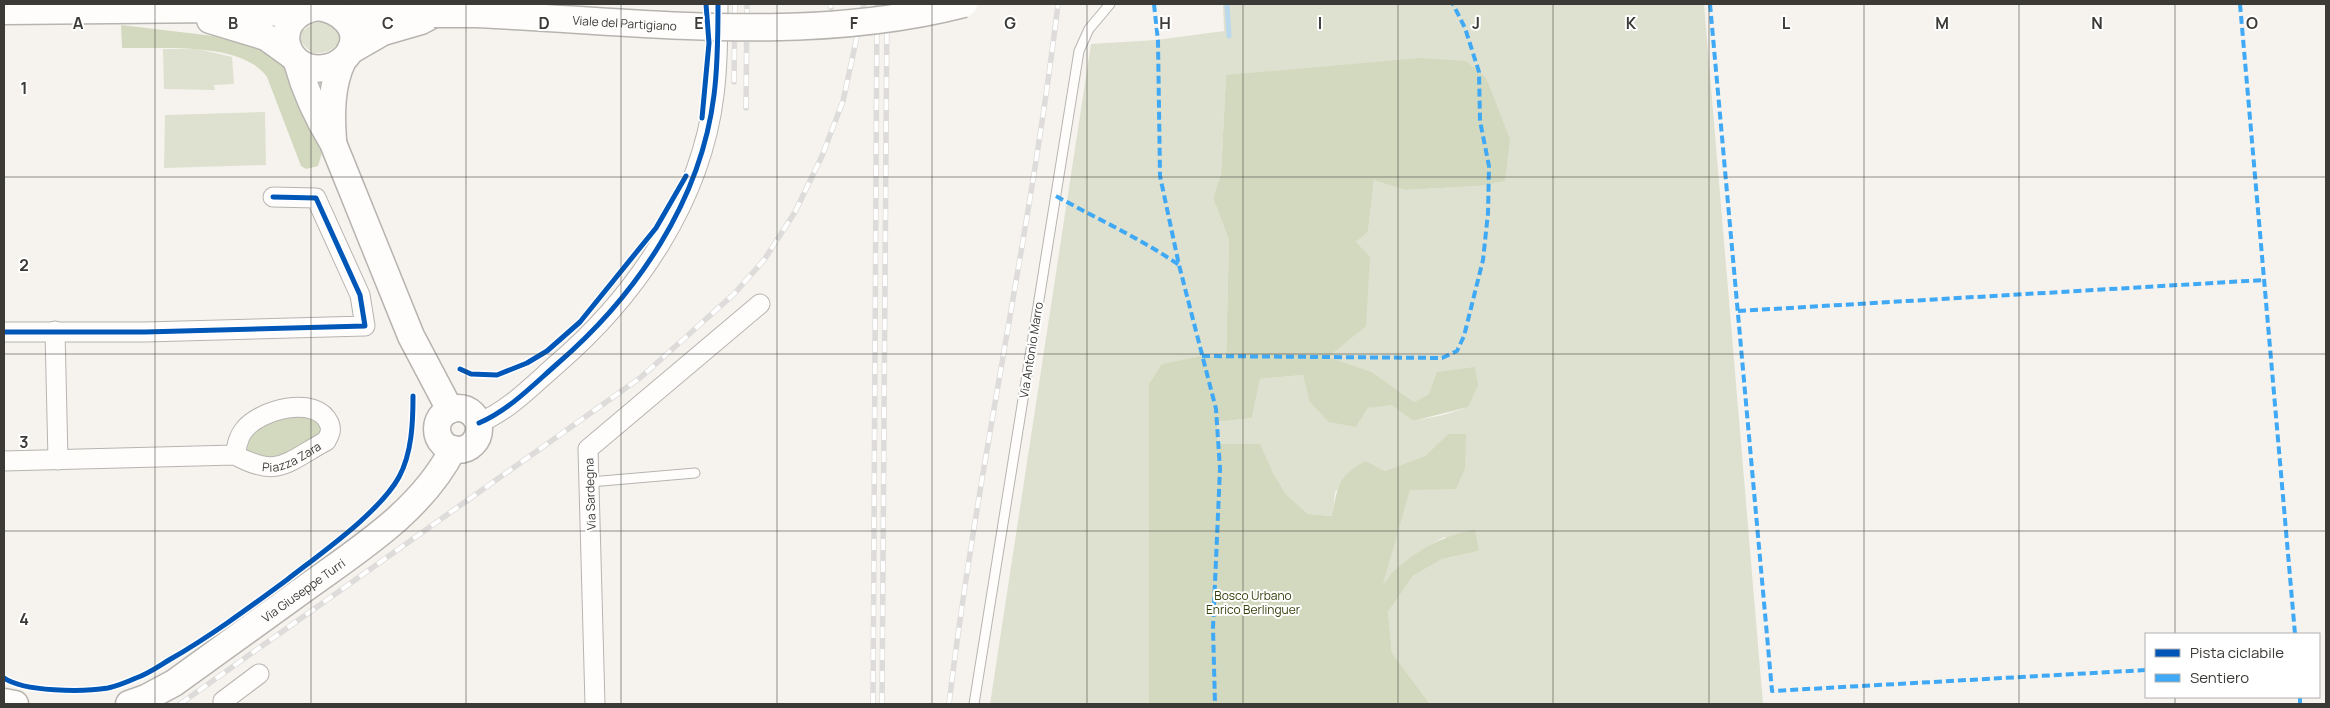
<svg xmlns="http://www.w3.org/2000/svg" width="2330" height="708" font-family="Manrope,sans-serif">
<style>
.green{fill:#dee1cf}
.forest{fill:#d3d9be}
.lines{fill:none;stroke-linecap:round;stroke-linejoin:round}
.stream{stroke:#bad9ec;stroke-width:5}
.lane-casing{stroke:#b7b4b0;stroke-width:11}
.street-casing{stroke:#b7b4b0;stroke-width:21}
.secondary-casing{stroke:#b7b4b0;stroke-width:29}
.lane{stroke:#fefdfc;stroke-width:9}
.street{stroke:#fefdfc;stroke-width:19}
.secondary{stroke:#fefdfc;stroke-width:26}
.rail-casing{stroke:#dddcda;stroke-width:5.5}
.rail{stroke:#fff;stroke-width:4;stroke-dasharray:11;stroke-linecap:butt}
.secondary-bridge-casing{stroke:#b7b4b0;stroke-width:29;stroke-linecap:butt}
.secondary-bridge{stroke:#fefdfc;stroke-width:26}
.quiet{stroke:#3fa9f5;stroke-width:4;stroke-dasharray:8 4;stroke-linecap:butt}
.cycleway-casing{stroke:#fff;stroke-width:8}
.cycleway{stroke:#0057b8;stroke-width:5}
.grid{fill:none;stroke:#3c3a36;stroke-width:1;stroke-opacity:0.55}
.labels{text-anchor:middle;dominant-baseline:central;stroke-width:4;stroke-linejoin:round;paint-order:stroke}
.street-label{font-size:12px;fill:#3c3a36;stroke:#fff}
.park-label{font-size:12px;fill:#343f0a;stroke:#fff}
.grid-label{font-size:16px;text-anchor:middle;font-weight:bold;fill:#3c3a36;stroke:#fff;stroke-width:4;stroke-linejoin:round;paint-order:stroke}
</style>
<rect width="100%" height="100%" fill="#f6f3ee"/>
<path class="green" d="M1223 4H1704L1763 704H1430L1392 653 1388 612 1413 576 1442 559 1479 551 1444 537C1420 551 1398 564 1382 586L1410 489 1448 434 1425 456 1385 471 1366 461 1335 492 1333 516 1308 514 1286 494 1273 473 1218 444 1217 422 1252 418 1260 379 1303 375 1356 427 1368 408 1392 404 1413 421 1443 415 1468 407 1429 394 1414 402 1372 372 1327 357 1356 242 1368 232 1374 179 1405 190 1478 186 1226 75 1221 174 1213 198 1229 240 1226 356H1202L1149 384V704H990L1091 44 1156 40 1224 31Z
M324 21C353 30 339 56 312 53L300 41 301 32 315 22Z
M163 49H198L232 57 234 84 214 85 215 90 164 89Z
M265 112 266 165 164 168 165 115Z"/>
<path class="forest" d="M121 25 214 36 261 48 283 65 293 80 322 153 318 166 306 169 301 166 267 77C242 41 162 49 122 48Z
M1421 58 1466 61 1486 78 1510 139 1505 181 1478 186 1405 190 1374 180 1368 232 1356 242 1370 257 1366 326 1328 357 1372 372 1414 402 1429 394 1437 372 1475 367 1478 385 1468 407 1413 421 1392 405 1368 408 1356 427 1329 422 1310 402 1303 375 1260 379 1252 418 1217 422 1218 444H1260L1273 473 1286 494 1308 514 1332 516C1338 487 1337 475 1366 461L1385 471 1425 456 1448 434H1466L1465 468 1456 489 1410 490 1383 584C1387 581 1390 574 1395 570 1423 546 1440 538 1475 529L1479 551 1442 559 1413 576 1388 612 1392 653 1430 704H1149V384L1162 364 1202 356H1226L1229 240 1213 198 1221 174 1226 75Z
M313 415 324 433 273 462 254 456 247 450C247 417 289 417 313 415Z"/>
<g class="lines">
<path class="stream" d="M1227 4 1229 36"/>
<g class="lane-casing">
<path id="lane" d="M590 482 695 473
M974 704 1079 51 1089 29 1110 4"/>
</g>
<g class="street-casing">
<g id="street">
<path d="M55 331 58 460"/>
<path d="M4 332H145L365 326 360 295 316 198 273 197"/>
<path d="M479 423C509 410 532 386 557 364 636 296 701 201 714 95 718 65 718 34 718 4"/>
<path id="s1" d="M4 461 235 455C278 479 287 462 326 441 330 434 332 430 329 423 316 394 259 410 244 430 238 437 237 446 235 455"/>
<path d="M223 704V701L259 674"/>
<path d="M595 704 588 449 760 304"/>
</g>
</g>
<g class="secondary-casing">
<g id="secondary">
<path d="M317 7C338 9 363 27 350 51 346 59 337 65 329 67 287 79 264 18 317 7Z"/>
<path d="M4 11 220 9 297 14"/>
<path d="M345 19 385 11 424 10"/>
<path d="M210 20 266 37 291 55"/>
<path d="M350 51 383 32 421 21 434 14"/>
<path d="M297 62C305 91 317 117 333 143L411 336 450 410"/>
<path d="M333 140C331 113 331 85 343 60"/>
<circle cx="458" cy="429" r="21"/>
<path d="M4 702 15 704"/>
<path id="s2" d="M129 704 146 698 174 683C218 651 263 619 307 587 361 548 422 510 453 449"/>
</g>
</g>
<use href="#lane" class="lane"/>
<use href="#street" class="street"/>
<use href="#secondary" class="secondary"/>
<g class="rail-casing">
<path id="rail" d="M830 4 831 8
M734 82 735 4
M746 108 747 4
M180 704 640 378 734 294 764 260 795 212 822 156 843 101 864 4
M873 704 877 4
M882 704 887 4
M949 704C977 470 1030 238 1058 4"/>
</g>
<use href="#rail" class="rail"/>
<g class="secondary-bridge-casing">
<g id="secondary-bridge">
<path id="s3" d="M434 14H475C637 21 805 45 964 4"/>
</g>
</g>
<use href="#secondary-bridge" class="secondary-bridge"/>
<path class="quiet" d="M1154 4 1158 41 1160 176 1179 265 1216 409 1220 469 1213 628 1215 704
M1710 4 1772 691 2146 670
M2240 4 2295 634
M1056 196C1097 219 1140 238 1179 265
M1738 311 2264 280
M1202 356 1442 358 1457 351 1464 336 1483 260 1488 213 1489 166 1480 121 1479 72 1465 28 1453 4
M2300 697V704"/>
<g class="cycleway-casing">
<path id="cycleway" d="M702 118 709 43 706 4
M4 332H145L365 326 360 295 316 198 273 197
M460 369 471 374 497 375 527 363 547 351 580 322 656 228 686 176
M479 423C509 410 532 386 557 364 636 296 701 201 714 95 718 65 718 34 718 4
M4 678C24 692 83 692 108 688 117 686 127 682 136 678 148 674 159 666 169 660 211 636 250 607 288 579 320 554 380 512 399 477 412 453 413 422 413 396"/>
</g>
<use href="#cycleway" class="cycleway"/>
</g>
<path class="grid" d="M155 4V704M311 4V704M466 4V704M621 4V704M777 4V704M932 4V704M1087 4V704M1243 4V704M1398 4V704M1553 4V704M1709 4V704M1864 4V704M2019 4V704M2175 4V634M4 177H2326M4 354H2326M4 531H2326M2175 697V704"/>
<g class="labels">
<g class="street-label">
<text stroke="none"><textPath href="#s3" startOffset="191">Viale del Partigiano</textPath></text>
<text transform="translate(1031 350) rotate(-81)">Via Antonio Marro</text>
<text stroke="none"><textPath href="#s1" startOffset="292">Piazza Zara</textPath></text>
<text transform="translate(590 494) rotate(-92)">Via Sardegna</text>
<text stroke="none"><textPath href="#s2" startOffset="209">Via Giuseppe Turri</textPath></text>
</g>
<g class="park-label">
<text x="1253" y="595">Bosco Urbano<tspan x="1253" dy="14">Enrico Berlinguer</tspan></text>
</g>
</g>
<g class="grid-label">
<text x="78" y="29">A</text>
<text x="233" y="29">B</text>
<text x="388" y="29">C</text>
<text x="544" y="29">D</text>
<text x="699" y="29">E</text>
<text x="854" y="29">F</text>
<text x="1010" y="29">G</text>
<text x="1165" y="29">H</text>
<text x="1320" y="29">I</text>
<text x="1476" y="29">J</text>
<text x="1631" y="29">K</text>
<text x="1786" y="29">L</text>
<text x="1942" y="29">M</text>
<text x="2097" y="29">N</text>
<text x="2252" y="29">O</text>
<text x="24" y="94">1</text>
<text x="24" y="271">2</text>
<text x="24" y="448">3</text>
<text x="24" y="625">4</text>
</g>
<rect width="2330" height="708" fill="none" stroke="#3c3a36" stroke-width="10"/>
<rect x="2145" y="633" width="175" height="65" fill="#ffffff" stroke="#b1b0af"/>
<rect x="2155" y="649" width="25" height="8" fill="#0057b8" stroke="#b1b0af"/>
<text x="2190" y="658" font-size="15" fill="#3c3a36">Pista ciclabile</text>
<rect x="2155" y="674" width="25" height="8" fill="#3fa9f5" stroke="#b1b0af"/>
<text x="2190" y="683" font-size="15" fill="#3c3a36">Sentiero</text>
</svg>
